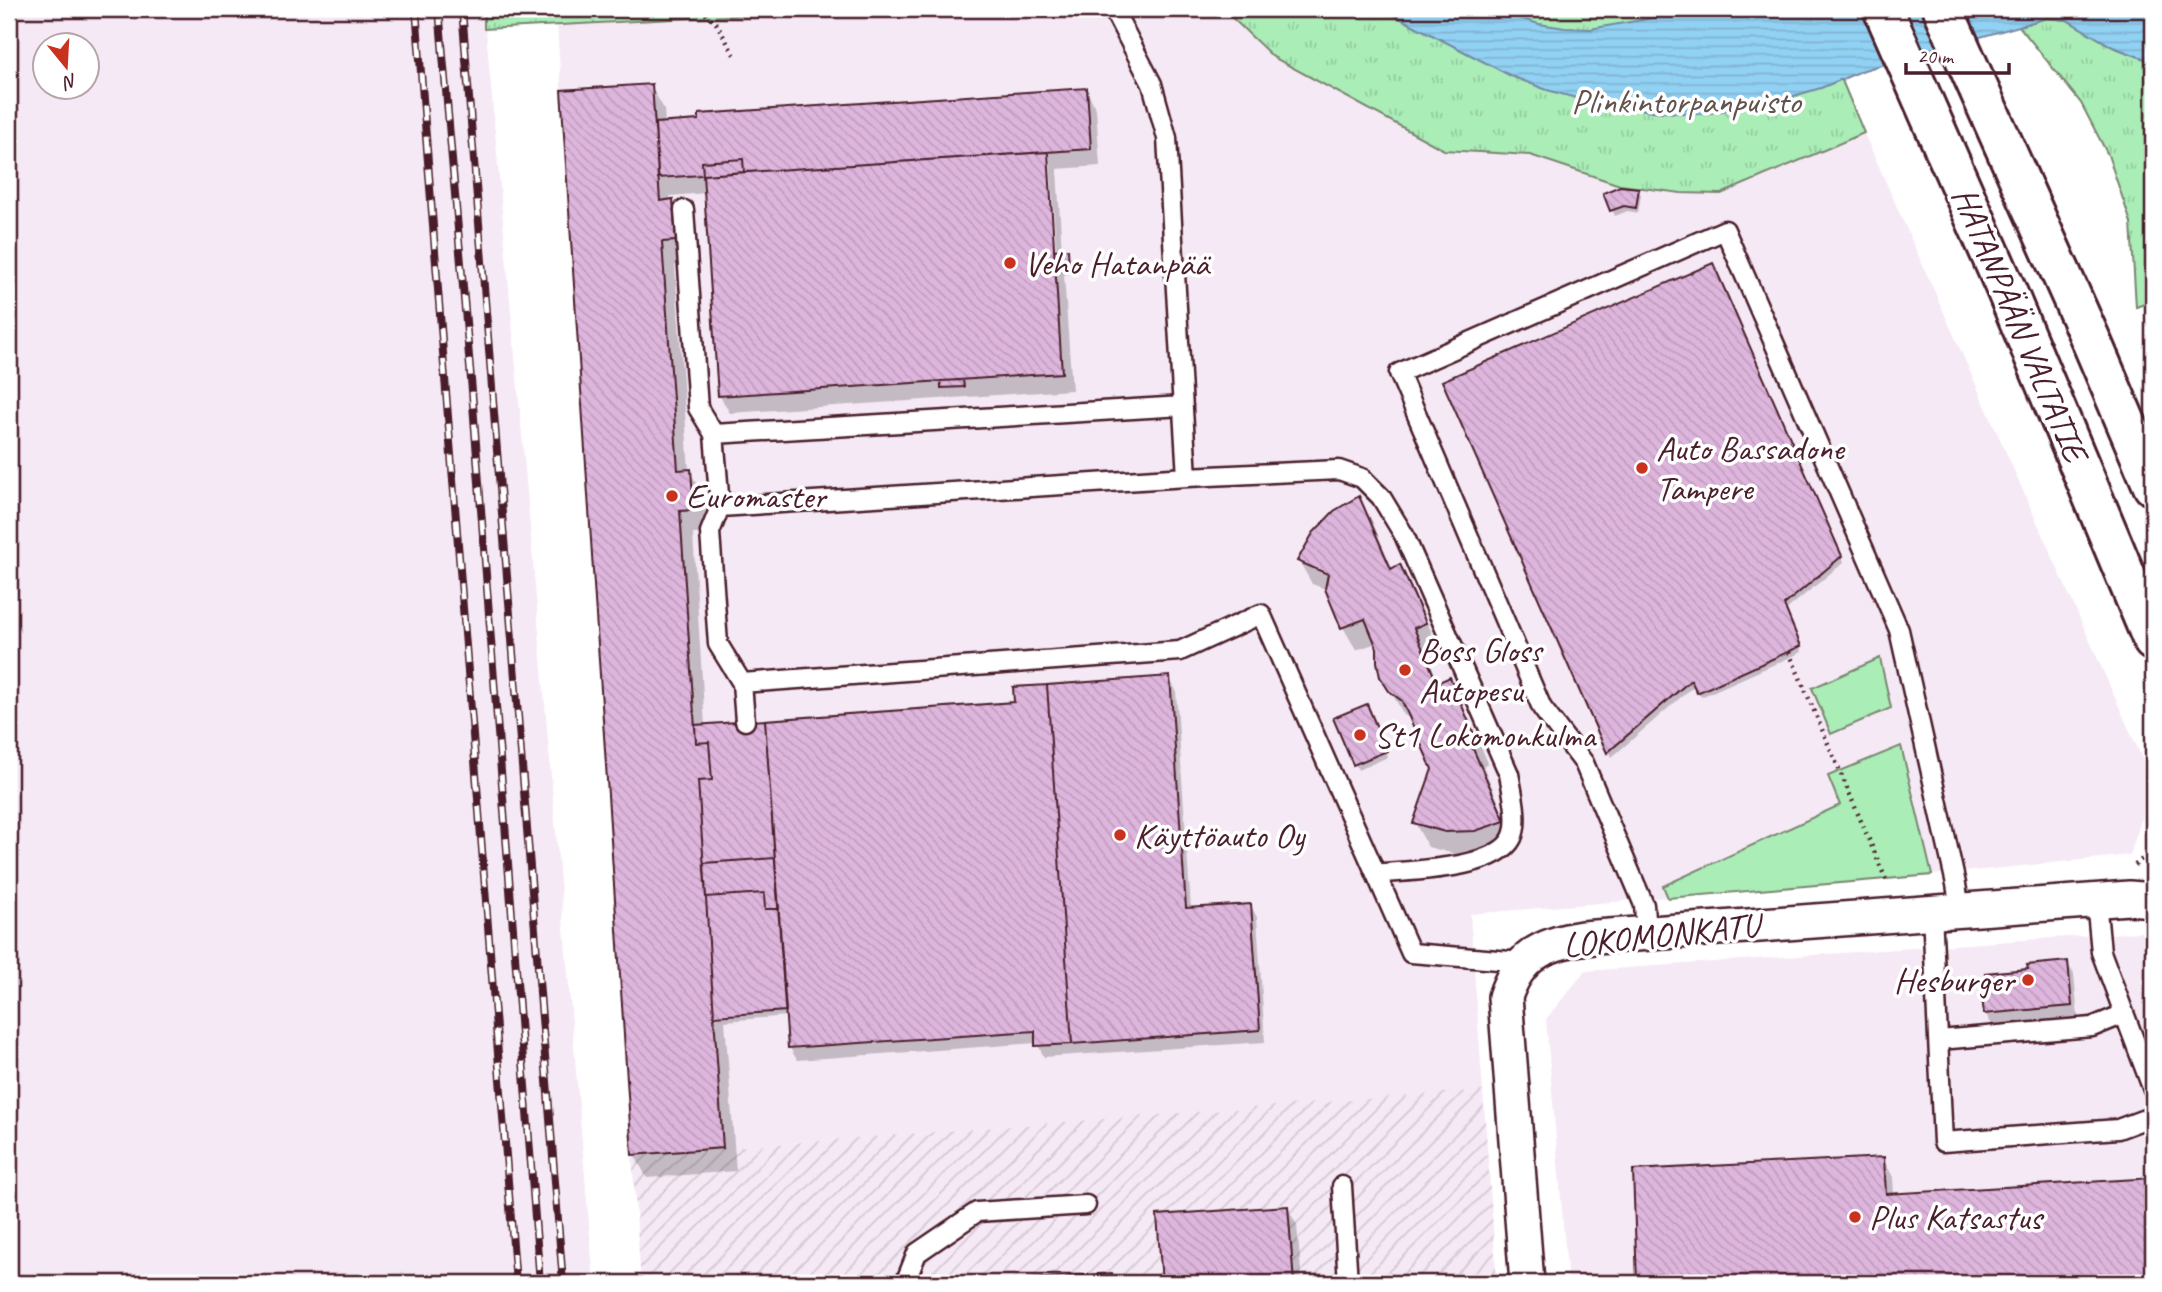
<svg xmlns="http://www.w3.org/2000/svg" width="2162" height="1292" font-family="Caveat,sans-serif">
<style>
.built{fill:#f5e9f5;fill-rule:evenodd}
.industrial{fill:url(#industrial-furrows)}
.green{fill:#aaedb7;stroke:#7a8671;stroke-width:2}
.park{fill:url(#park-tufts);stroke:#7a8671;stroke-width:2}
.water{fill:url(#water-rules);stroke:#758aa3;stroke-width:2}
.shadow{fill:#0003;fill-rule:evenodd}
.building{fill:url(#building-back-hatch);stroke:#4a1f2b;stroke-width:2}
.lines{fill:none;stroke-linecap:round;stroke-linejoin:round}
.lane-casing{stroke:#4a1f2b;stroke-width:23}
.street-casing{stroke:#4a1f2b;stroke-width:38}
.secondary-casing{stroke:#4a1f2b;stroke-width:44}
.path{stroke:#4a1f2b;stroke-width:4.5;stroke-dasharray:2 5;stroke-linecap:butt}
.lane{stroke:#fff;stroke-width:18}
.street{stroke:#fff;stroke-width:33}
.secondary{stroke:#fff;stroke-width:38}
.rail-casing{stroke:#4a1f2b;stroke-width:8}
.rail{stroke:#fff;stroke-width:5;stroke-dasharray:16;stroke-linecap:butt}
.poi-dot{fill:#c8321e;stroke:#fff;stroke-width:2.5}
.labels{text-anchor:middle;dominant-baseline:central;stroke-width:7;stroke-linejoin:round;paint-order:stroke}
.park-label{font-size:35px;fill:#62524e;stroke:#fff}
.poi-label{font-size:35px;fill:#4a1f2b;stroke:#fff;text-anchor:start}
.street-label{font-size:35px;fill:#4a1f2b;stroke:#fff}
</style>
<defs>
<pattern id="industrial-furrows" width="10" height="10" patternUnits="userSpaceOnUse" patternTransform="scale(1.75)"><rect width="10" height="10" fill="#f5e9f5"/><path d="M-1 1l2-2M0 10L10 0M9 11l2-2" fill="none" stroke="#d4c7d2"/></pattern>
<pattern id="park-tufts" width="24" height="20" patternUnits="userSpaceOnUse" patternTransform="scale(1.75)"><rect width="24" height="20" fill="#aaedb7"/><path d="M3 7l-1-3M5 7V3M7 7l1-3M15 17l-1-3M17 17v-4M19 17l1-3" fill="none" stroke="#94cb9e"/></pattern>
<pattern id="water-rules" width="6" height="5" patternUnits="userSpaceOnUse" patternTransform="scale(1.75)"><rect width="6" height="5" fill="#91d1f3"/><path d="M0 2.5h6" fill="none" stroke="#7fb3d0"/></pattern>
<pattern id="building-back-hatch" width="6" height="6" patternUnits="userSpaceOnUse" patternTransform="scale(1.75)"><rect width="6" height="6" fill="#deb6dd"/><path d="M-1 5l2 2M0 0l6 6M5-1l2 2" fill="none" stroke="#c09cbe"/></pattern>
</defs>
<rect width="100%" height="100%" fill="#fff"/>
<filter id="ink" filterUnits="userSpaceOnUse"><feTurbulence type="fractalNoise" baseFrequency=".0143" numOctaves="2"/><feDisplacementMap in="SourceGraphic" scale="14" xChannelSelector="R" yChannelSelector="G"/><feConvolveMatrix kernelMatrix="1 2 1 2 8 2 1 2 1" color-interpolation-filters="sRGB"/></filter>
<g filter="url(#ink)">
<path class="built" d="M9 9H484L526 480 594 1283H9ZM46 46H88V88H46Z
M863 9H1223L1273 57 1443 150 1530 155 1620 185 1721 194 1864 133 2153 783 2130 855 1932 875 1470 914 1483 1091 632 1155 557 25Z
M2153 931V1283H1568L1546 1019 1585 971Z"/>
<path class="industrial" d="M1472 1091H1483L1497 1283H641L632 1155Z"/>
<path class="green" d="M1880 658 1891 708 1831 734 1812 688Z
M1901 746 1932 875 1668 898 1663 886 1840 805 1828 776Z"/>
<path class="park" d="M484 9H863L484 29Z
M1223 9H1812L1864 133 1721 194 1681 193 1620 185 1530 155 1444 150 1273 57Z
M2047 18 2067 20 2113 47 2153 62V301L2136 307 2131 223 2108 155 2081 103 2019 26Z"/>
<path class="water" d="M1382 9H1491L1539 24 1565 28 1590 29 1704 9H1806L1841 14 1858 9H2153V62L2113 47 2067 20 2047 18 1864 70 1821 88 1773 102 1704 114 1661 112 1598 104 1547 90 1511 76Z"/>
<path class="shadow" d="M651 86 664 109 665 124 1086 90 1096 108 1100 166 1057 169 1062 252 1067 251 1070 257 1071 274 1064 275 1072 390 730 413 719 395 706 193 670 196 671 201 685 225 688 264 675 265 689 471 704 494 707 534H693L705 726 1016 704 1169 678 1176 690 1191 909 1250 905 1257 917 1265 1042 1044 1057 1037 1043 797 1060 790 1048 788 1016 725 1021 736 1171 647 1178 634 1154ZM1045 143H1049L1058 277 1054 278Z
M1638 189 1641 195 1638 213 1628 211 1615 216 1605 194Z
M1715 270 1844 562 1785 611 1802 652 1701 697 1695 685 1612 757 1445 382Z
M1358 498 1372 521 1393 570 1400 567 1413 590 1438 647 1426 652 1439 684 1449 680 1462 703 1488 763 1483 766 1517 845 1489 854 1459 855 1428 847 1415 823 1434 769 1413 720 1404 715 1382 676 1377 643 1356 650 1343 627 1328 590 1312 584 1299 561Z
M1369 711 1388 757 1358 770 1335 719Z
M2067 963 2074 974 2078 1017 1992 1025 1985 1013 1989 989 2030 970Z
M1883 1159 1893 1177 1894 1195 2153 1180V1283H1639L1635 1171Z
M1287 1207 1297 1225 1302 1283H1164L1159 1217Z
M1111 1275 1116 1283H1001Z"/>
<path class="building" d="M652 84 660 201 673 199 676 241 662 242 678 470 691 469 694 510 680 511 696 743 709 742 712 780 698 781 723 1148 632 1155 561 90Z
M1087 88 1091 149 658 178 655 123 699 120V114Z
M1048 152 1062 373 718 396 703 175Z
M743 159 744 172 703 175 702 162Z
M1620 186 1639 188 1636 208 1624 206 1610 211 1603 193Z
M1068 249 1069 269 1056 270 1054 250Z
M1713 263 1842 556 1784 605 1801 646 1697 693 1691 680 1607 753 1442 381Z
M963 380 964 387 941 388V381Z
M1359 496 1391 569 1400 564 1426 623 1414 628 1437 683 1450 677 1476 739 1470 742 1505 821 1475 831 1445 832 1413 823 1432 769 1402 701 1389 691 1380 677 1377 662V648L1365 619 1341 628 1325 589 1328 574 1297 561 1313 533 1334 511Z
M1170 676 1186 908 1251 904 1260 1030 1072 1044 1047 685Z
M1047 685 1072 1044 1035 1046V1031L788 1048 765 720 1014 702 1013 687Z
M1367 704 1387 751 1353 765 1333 718Z
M765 720 786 1011 714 1016 698 781 712 780 709 742 696 743 695 725Z
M775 858 779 909H765L764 893 706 897 704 863Z
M2068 961 2072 1006 1984 1014 1981 988H1987L1985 973 2028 969 2027 965Z
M1884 1157 1886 1194 2153 1178V1283H1778V1280L1719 1283H1637L1633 1170Z
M1288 1206 1294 1283H1162L1157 1215Z
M1112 1273 1113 1283H978Z"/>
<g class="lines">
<g class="lane-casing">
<path id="lane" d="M1113 9 1152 84 1167 138 1187 477
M684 210 698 408 714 434 720 507 710 532 718 644 742 683
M714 434 1183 406
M720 507 1187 477 1339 470 1362 478 1381 497 1404 535 1509 774C1512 791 1520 822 1512 838 1496 870 1410 870 1376 874
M745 721 742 683 1180 651 1261 614 1411 953 1523 962
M2096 900 2101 952 2153 1090
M1932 912 1943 1142 2118 1129 2153 1116
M1646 933 1644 905 1584 763 1542 708 1399 373 1725 230 1899 630 1956 884 1960 910
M1939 1040 2092 1027 2124 1014
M1342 1186 1348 1283
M905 1283 917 1253 977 1212 1086 1205"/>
</g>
<g class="street-casing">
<path id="street" d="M1527 1283 1505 997C1518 957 1542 944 1582 938L2129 898 2153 900"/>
</g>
<g class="secondary-casing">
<path id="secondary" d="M1883 9 2005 287 2153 641
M1943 9 2090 338 2153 486"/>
</g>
<path class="path" d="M700 9 716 23 736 58
M1789 652 1887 882
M2135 865 2153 850"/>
<use href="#lane" class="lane"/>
<use href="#street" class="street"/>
<use href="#secondary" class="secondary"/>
<g class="rail-casing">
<path id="rail" d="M416 9 516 1283
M439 9 472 391 540 1283
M462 9 563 1283"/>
</g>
<use href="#rail" class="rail"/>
</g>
</g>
<g class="poi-dot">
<circle cx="1010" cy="263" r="7"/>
<circle cx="1642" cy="468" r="7"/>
<circle cx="672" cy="496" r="7"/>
<circle cx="1405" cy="670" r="7"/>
<circle cx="1360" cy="735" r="7"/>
<circle cx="1120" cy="835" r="7"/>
<circle cx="2028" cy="980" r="7"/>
<circle cx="1855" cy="1217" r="7"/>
</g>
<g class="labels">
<g class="park-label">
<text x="1686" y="101">Plinkintorpanpuisto</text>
</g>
<g class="poi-label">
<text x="1024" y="263">Veho Hatanpää</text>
<text x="1656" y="448">Auto Bassadone<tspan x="1656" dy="40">Tampere</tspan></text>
<text x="686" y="496">Euromaster</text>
<text x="1419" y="650">Boss Gloss<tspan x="1419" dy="40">Autopesu</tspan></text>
<text x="1374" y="735">St1 Lokomonkulma</text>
<text x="1134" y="835">Käyttöauto Oy</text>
<text x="2014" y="980" text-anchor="end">Hesburger</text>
<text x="1869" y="1217">Plus Katsastus</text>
</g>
<g class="street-label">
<text transform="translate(2020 324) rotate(67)">HATANPÄÄN VALTATIE</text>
<text transform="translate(1661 935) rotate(-6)">LOKOMONKATU</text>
</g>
</g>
<rect width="2162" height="1292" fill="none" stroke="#fff" stroke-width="35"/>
<rect x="18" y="18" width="2127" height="1257" fill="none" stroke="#4a1f2b" stroke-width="2.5" filter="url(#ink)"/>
<g transform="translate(66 66) rotate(162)"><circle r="33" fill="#ffffff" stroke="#b7a5aa" stroke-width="2"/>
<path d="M0-5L12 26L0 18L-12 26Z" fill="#c8321e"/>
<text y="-10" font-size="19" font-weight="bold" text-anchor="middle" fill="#4a1f2b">N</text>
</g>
<path d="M1906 63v10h103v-10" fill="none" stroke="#4a1f2b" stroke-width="3.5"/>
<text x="1917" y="63" font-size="21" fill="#4a1f2b" stroke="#ffffff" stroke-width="5" paint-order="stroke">20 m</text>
</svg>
